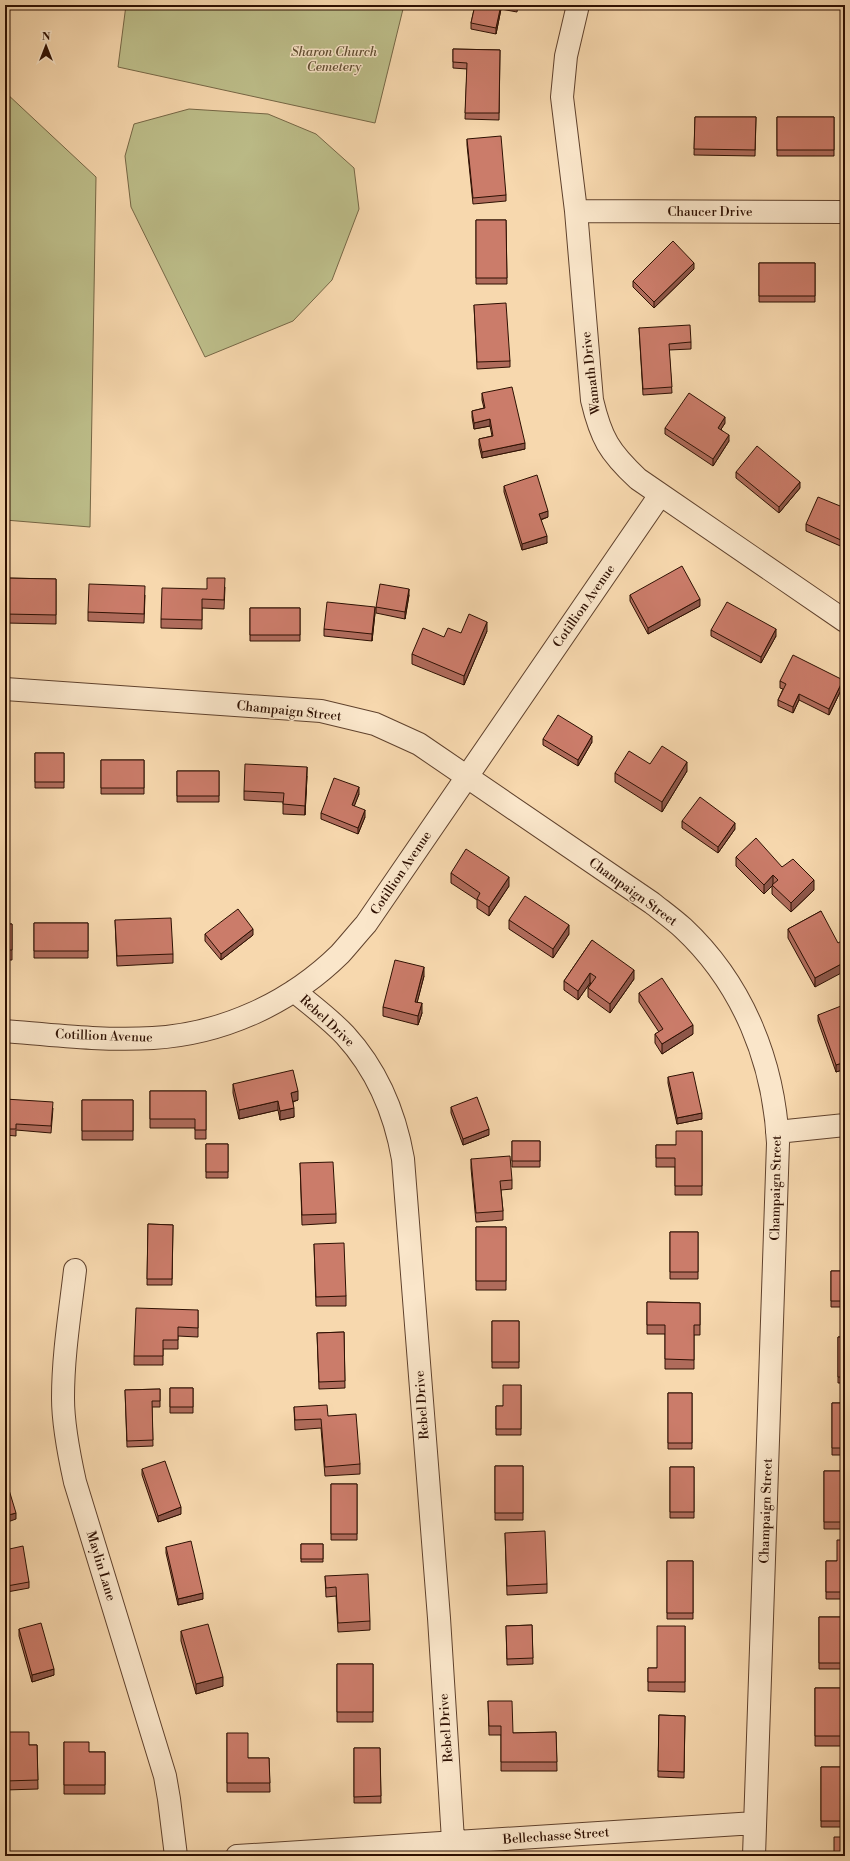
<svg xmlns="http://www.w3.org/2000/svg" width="850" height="1861" font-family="'Libre Bodoni',serif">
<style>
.green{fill:#bdbe8a;stroke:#766746}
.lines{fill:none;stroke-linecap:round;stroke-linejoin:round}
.minor-casing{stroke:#60422d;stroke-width:24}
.minor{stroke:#fae6ca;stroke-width:22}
.wall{fill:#af6b5b;stroke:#2e1002}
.shaded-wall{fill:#8e574a;stroke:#2e1002}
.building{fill:#cb7c6a;stroke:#2e1002}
.labels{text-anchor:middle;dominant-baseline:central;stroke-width:3;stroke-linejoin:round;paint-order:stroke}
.park-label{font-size:13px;font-style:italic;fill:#604d32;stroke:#fae6ca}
.street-label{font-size:13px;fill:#2e1002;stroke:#fae6ca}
</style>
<rect width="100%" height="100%" fill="#f7d8ae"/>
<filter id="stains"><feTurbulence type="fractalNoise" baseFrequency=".005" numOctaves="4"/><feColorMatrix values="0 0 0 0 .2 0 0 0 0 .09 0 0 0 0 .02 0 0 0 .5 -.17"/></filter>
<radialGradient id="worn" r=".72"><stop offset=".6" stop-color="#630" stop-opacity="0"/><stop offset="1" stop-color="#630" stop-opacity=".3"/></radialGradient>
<path class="green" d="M126 5H404L375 123 118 67Z
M5 92 96 177 90 527 5 520Z
M189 109 268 114 316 134 354 168 359 209 332 280 293 321 205 357 131 207 125 156 134 124Z"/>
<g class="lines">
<g class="minor-casing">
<path id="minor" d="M578 5 566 56 562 97 576 211 592 400C601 438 609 452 638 479L845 621
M576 211 845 212
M5 689 321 711 375 724 419 744 652 903C662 911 673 919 683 928 743 984 774 1062 778 1143L754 1856
M294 991C311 1005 330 1019 345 1035 377 1070 395 1113 403 1159L439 1618 454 1856
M5 1031C54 1035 104 1041 153 1038 223 1034 290 1003 340 954 349 944 357 934 366 924L660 495
M777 1132 845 1125
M75 1270C70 1313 63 1355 63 1398 63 1426 69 1455 75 1482L165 1776 169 1799 176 1856
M237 1856 755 1823"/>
</g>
<use href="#minor" class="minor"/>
</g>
<path class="wall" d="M475 5H518L517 12 501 9 496 34 471 29V23Z
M453 49 500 50 499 120 465 119 467 69 453 68Z
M695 117H756L755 156 694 155Z
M777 117H834V156H777Z
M467 139 506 195V201L473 204 467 145Z
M476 220H506L507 284H476Z
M759 263H815V302H759Z
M694 269 654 308 633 287V281Z
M842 269H845V306H842Z
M474 305 510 361V367L477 369Z
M639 328 691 342V349L669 350 672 393 643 395Z
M482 393 525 449 482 458 479 445V439L492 436 490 426 474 429 472 417V411L484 408 482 400Z
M725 423 721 429 729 441 713 466 665 434V428Z
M736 472 800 488 779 513 736 478Z
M504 486 548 517 541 520 547 543 522 550 504 492Z
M845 508V548L806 531V524Z
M5 578 56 579V624L5 623Z
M225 587 224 609 202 608V629L161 628V619L207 589Z
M145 595 144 623 88 621V612Z
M409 595 405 619 376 613V607Z
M630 595 700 606 648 634 630 601Z
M250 608H300V641H250Z
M375 613 372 641 324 636V629Z
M711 630 776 636 761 663 711 636Z
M487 631 464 685 412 664V654L444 637 461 633Z
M780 681 843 686 829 715 799 700 793 713 778 706V700L783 689 780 688Z
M543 739 592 742 578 766 543 745Z
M845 742V756L841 754V747Z
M35 753H64V788H35Z
M101 760H144V794H101Z
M650 764 687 771 662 812 615 782V773Z
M177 771H219V802H177Z
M307 776 305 815 283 814V802L244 800V791Z
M359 794 354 806 365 817 358 834 321 819V813Z
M682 821 735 829 718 853 682 828Z
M736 857 782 867 814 890 791 912 772 894V885L764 894 736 866Z
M451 873 509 886 489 916 477 908V900L451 883Z
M821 911 815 987 788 938V929Z
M115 920 173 954V963L117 966Z
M509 920 569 934 553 958 509 929Z
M34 923H88V958H34Z
M5 924H12V960H5Z
M205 934 253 935 221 960 205 941Z
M592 940 634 979 610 1013 588 997V988L591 983H590L578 1000 564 990V981Z
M424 976 417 1002 422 1013 418 1025 383 1016V1007Z
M639 993 693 1034 662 1054 655 1043V1034L659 1032 639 1002Z
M818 1015 845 1016V1069L836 1072 818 1021Z
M668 1077 702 1119 677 1124 668 1083Z
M233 1084 298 1100 293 1102 294 1117 280 1120 278 1110 239 1119 233 1093Z
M150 1091H206V1139H195V1128H150Z
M5 1099 53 1108 51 1133 16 1130V1136L5 1135Z
M82 1100H133V1140H82Z
M451 1107 489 1135 463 1145 451 1113Z
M702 1131V1195H675V1167H656V1145H676Z
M512 1141H540V1167H512Z
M206 1144H228V1178H206Z
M471 1159 512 1180V1189L501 1190 503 1211V1220L476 1222 471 1168Z
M300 1163 336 1214V1223L302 1225Z
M843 1179H845V1233H843Z
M148 1224 173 1225 172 1285H147Z
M476 1227H506V1290H476Z
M670 1232H698V1279H670Z
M314 1244 346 1296V1306H316Z
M831 1271H845V1307H831Z
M647 1302 700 1303V1335H694V1369H665V1334H647Z
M198 1310V1337L178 1336V1349H163V1365H134V1356Z
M492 1321H519V1368H492Z
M344 1332 345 1388 319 1389 317 1333Z
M838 1337H845V1383H838Z
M521 1385V1435H496V1406H503Z
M170 1388H193V1413H170Z
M160 1389V1407H152L153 1446 127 1447 125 1390Z
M668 1393H692V1449H668Z
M832 1403H845V1455H832Z
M294 1407 328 1416 360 1464V1474L325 1476 321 1428 295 1430Z
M495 1466H523V1520H495Z
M670 1467H694V1518H670Z
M142 1469 181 1514 158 1522 142 1475Z
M824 1471H845V1529H824Z
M331 1484H357V1540H331Z
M505 1533 547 1584V1593L507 1595Z
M845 1540V1599H826V1561H837Z
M301 1544H323V1562H301Z
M166 1547 203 1599 178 1605 166 1553Z
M5 1550 29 1582V1588L7 1592 6 1585 5 1586Z
M667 1561H693V1619H667Z
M325 1576 370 1621V1630L338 1632 336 1596 326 1597Z
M819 1617H844V1669H819Z
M532 1625 533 1664 507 1665 506 1626Z
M685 1626V1692L648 1691V1668H657Z
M19 1629 54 1675 32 1682 19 1636Z
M181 1631 223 1686 196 1694 181 1641Z
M337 1664H373V1722H337Z
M815 1688H845V1746H815Z
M488 1701 513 1733 556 1732 557 1771H501V1735H489Z
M659 1715 685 1716 684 1778 658 1777Z
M227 1733 248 1758H269L270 1792H227Z
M64 1742 89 1752H105V1794H64Z
M29 1745H37L38 1789 5 1790V1749Z
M354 1748H380L381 1803H354Z
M821 1767H845V1827H821Z"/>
<path class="shaded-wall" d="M501 5V9L496 34V28Z
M694 263V269L654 308V302Z
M725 417V423L718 434V428Z
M490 419V426L474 429V423Z
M729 435V441L713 466V459Z
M525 443V449L482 458V452Z
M800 482V488L779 513V507Z
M548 511V517L539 520V514Z
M547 536V543L522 550V544Z
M409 589V595L405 619V612Z
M700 599V606L648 634V628Z
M375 607V613L372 641V634Z
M487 622V631L464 685V676Z
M776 629V636L761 663V657Z
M843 680V686L829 715V709Z
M799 694V700L793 713V707Z
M592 736V742L578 766V760Z
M687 762V771L662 812V802Z
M307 767V776L305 815V806Z
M359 787V794L352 812V805Z
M365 810V817L358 834V828Z
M735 823V829L718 853V847Z
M773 875V885L764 894V885Z
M509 877V886L489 916V907Z
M814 880V890L791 912V903Z
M569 925V934L553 958V949Z
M253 929V935L221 960V954Z
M845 962V971L815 987V978Z
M424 967V976L415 1011V1002Z
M634 970V979L610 1013V1004Z
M590 973V983L578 1000V991Z
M422 1003V1013L418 1025V1016Z
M693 1025V1034L662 1054V1044Z
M845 1062V1069L836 1072V1065Z
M298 1091V1100L291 1102V1093Z
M278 1101V1110L239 1119V1110Z
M294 1108V1117L280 1120V1111Z
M702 1113V1119L677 1124V1118Z
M489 1129V1135L463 1145V1139Z
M181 1507V1514L158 1522V1516Z
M16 1513V1519L5 1523V1516Z
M203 1593V1599L178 1605V1599Z
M54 1669V1675L32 1682V1675Z
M223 1677V1686L196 1694V1684Z"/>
<path class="building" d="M475 5H501L496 28 471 23Z
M453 49 500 50 499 113H465L467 63 453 62Z
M695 117H756L755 150 694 149Z
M777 117H834V150H777Z
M501 136 506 195 473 198 467 139Z
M476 220H506L507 278H476Z
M673 241 694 263 654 302 633 281Z
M759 263H815V296H759Z
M842 269H845V299H842Z
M506 303 510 361 477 362 474 305Z
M690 325 691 342 669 344 672 387 643 389 639 328Z
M512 387 525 443 482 452 479 439 493 436 490 419 474 423 472 411 485 408 482 393Z
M689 393 725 417 718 428 729 435 713 459 665 428Z
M757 446 800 482 779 507 736 472Z
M537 475 548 511 539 514 547 536 522 544 504 486Z
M818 497 845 508V542L806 524Z
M682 566 700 599 648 628 630 595Z
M5 578 56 579V615L5 614Z
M207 578H225L224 600 202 599V620L161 619 162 588 207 589Z
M89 584 145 586 144 614 88 612Z
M380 584 409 589 405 612 376 607Z
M327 602 375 607 372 634 324 629Z
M727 602 776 629 761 657 711 630Z
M250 608H300V635H250Z
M469 614 487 622 464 676 412 654 423 628 444 637 448 628 461 633Z
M793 655 843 680 829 709 799 694 793 707 778 700 786 684 780 681Z
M558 715 592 736 578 760 543 739Z
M845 742V750L841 747Z
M662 746 687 762 662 802 615 773 629 751 650 764Z
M35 753H64V782H35Z
M101 760H144V788H101Z
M245 764 307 767 305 806 283 804 284 793 244 791Z
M177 771H219V796H177Z
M334 778 359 787 352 805 365 810 358 828 321 813Z
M700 797 735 823 718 847 682 821Z
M756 838 782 867 793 859 814 880 791 903 772 885 778 880 773 875 764 885 736 857Z
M466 849 509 877 489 907 477 899 480 893 451 873Z
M525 896 569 925 553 949 509 920Z
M238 909 253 929 221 954 205 934Z
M821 911 838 943 845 939V962L815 978 788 929Z
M171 918 173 954 117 956 115 920Z
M34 923H88V951H34Z
M5 924H12V950H5Z
M592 940 634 970 610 1004 588 988 596 977 590 973 578 991 564 981Z
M395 960 424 967 415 1002 422 1003 418 1016 383 1007Z
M662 978 693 1025 662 1044 655 1034 663 1029 639 993Z
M841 1006 845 1016V1062L836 1065 818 1015Z
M293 1070 298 1091 291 1093 294 1108 280 1111 278 1101 239 1110 233 1084Z
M693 1072 702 1113 677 1118 668 1077Z
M150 1091H206V1130H195V1119H150Z
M477 1097 489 1129 463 1139 451 1107Z
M5 1099 53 1102 51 1126 16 1124V1129H5Z
M82 1100H133V1131H82Z
M676 1131H702V1186H675V1158H656V1145H676Z
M512 1141H540V1161H512Z
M206 1144H228V1172H206Z
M510 1156 512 1180 500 1181 503 1211 476 1213 471 1159Z
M333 1162 336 1214 302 1215 300 1163Z
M843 1179H845V1226H843Z
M148 1224 173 1225 172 1279H147Z
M476 1227H506V1281H476Z
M670 1232H698V1272H670Z
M344 1243 346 1296 316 1297 314 1244Z
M831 1271H845V1301H831Z
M647 1302 700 1303V1325H694V1360L665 1359V1325H647Z
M136 1308 198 1310V1328L178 1327V1340H163V1356H134Z
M492 1321H519V1362H492Z
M344 1332 345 1381 319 1382 317 1333Z
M838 1337H845V1377H838Z
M503 1385H521V1429H496V1406H503Z
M170 1388H193V1407H170Z
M160 1389V1401H152L153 1440 127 1441 125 1390Z
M668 1393H692V1443H668Z
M832 1403H845V1448H832Z
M327 1405 328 1416 356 1414 360 1464 325 1467 321 1419 295 1420 294 1407Z
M165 1461 181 1507 158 1516 142 1469Z
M495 1466H523V1513H495Z
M670 1467H694V1512H670Z
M824 1471H845V1522H824Z
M5 1480H6L16 1513 5 1516Z
M331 1484H357V1534H331Z
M545 1531 547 1584 507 1586 505 1533Z
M837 1540H845V1592H826V1561H837Z
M191 1541 203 1593 178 1599 166 1547Z
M301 1544H323V1559H301Z
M23 1546 29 1582 7 1586 6 1579H5V1550Z
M667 1561H693V1613H667Z
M368 1574 370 1621 338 1623 336 1587 326 1588 325 1576Z
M819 1617H844V1663H819Z
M41 1623 54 1669 32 1675 19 1629Z
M208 1624 223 1677 196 1684 181 1631Z
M532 1625 533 1658 507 1659 506 1626Z
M657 1626H685V1682H648V1668H657Z
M337 1664H373V1712H337Z
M815 1688H845V1736H815Z
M488 1701H512L513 1733 556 1732 557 1762H501V1726H489Z
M659 1715 685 1716 684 1772 658 1771Z
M6 1732H29V1745H37L38 1780 5 1781V1749H7Z
M227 1733H248V1758H269L270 1783H227Z
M64 1742H89V1752H105V1785H64Z
M354 1748H380L381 1796 354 1797Z
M821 1767H845V1821H821Z
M834 1837H845V1856H834Z"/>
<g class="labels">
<g class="park-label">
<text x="334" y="52">Sharon Church<tspan x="334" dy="15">Cemetery</tspan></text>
</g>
<g class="street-label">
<text x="710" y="212">Chaucer Drive</text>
<text transform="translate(591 373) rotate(-97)">Wamath Drive</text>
<text transform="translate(584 606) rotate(-55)">Cotillion Avenue</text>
<text transform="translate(289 711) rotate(6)">Champaign Street</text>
<text transform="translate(401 873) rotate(-56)">Cotillion Avenue</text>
<text transform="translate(633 892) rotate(36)">Champaign Street</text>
<text transform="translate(327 1021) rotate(43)">Rebel Drive</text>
<text transform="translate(104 1036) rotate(2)">Cotillion Avenue</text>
<text transform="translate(776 1188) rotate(-89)">Champaign Street</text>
<text transform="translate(422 1405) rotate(-94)">Rebel Drive</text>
<text transform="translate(766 1511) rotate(-88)">Champaign Street</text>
<text transform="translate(101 1566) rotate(73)">Maylin Lane</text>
<text transform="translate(446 1728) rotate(-94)">Rebel Drive</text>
<text transform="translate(556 1836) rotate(-4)">Bellechasse Street</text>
</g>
</g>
<rect width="850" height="1861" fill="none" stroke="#f7d8ae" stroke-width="20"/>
<rect x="6" y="6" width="838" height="1849" fill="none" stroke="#2e1002" stroke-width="2"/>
<rect x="10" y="10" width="830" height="1841" fill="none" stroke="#2e1002"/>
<g transform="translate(46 46)" stroke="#fae6ca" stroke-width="3" paint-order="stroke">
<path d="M0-3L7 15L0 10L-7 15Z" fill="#2e1002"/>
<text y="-6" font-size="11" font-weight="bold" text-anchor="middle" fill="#2e1002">N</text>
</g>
<rect width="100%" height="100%" filter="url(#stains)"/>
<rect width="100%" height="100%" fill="url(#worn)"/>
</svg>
